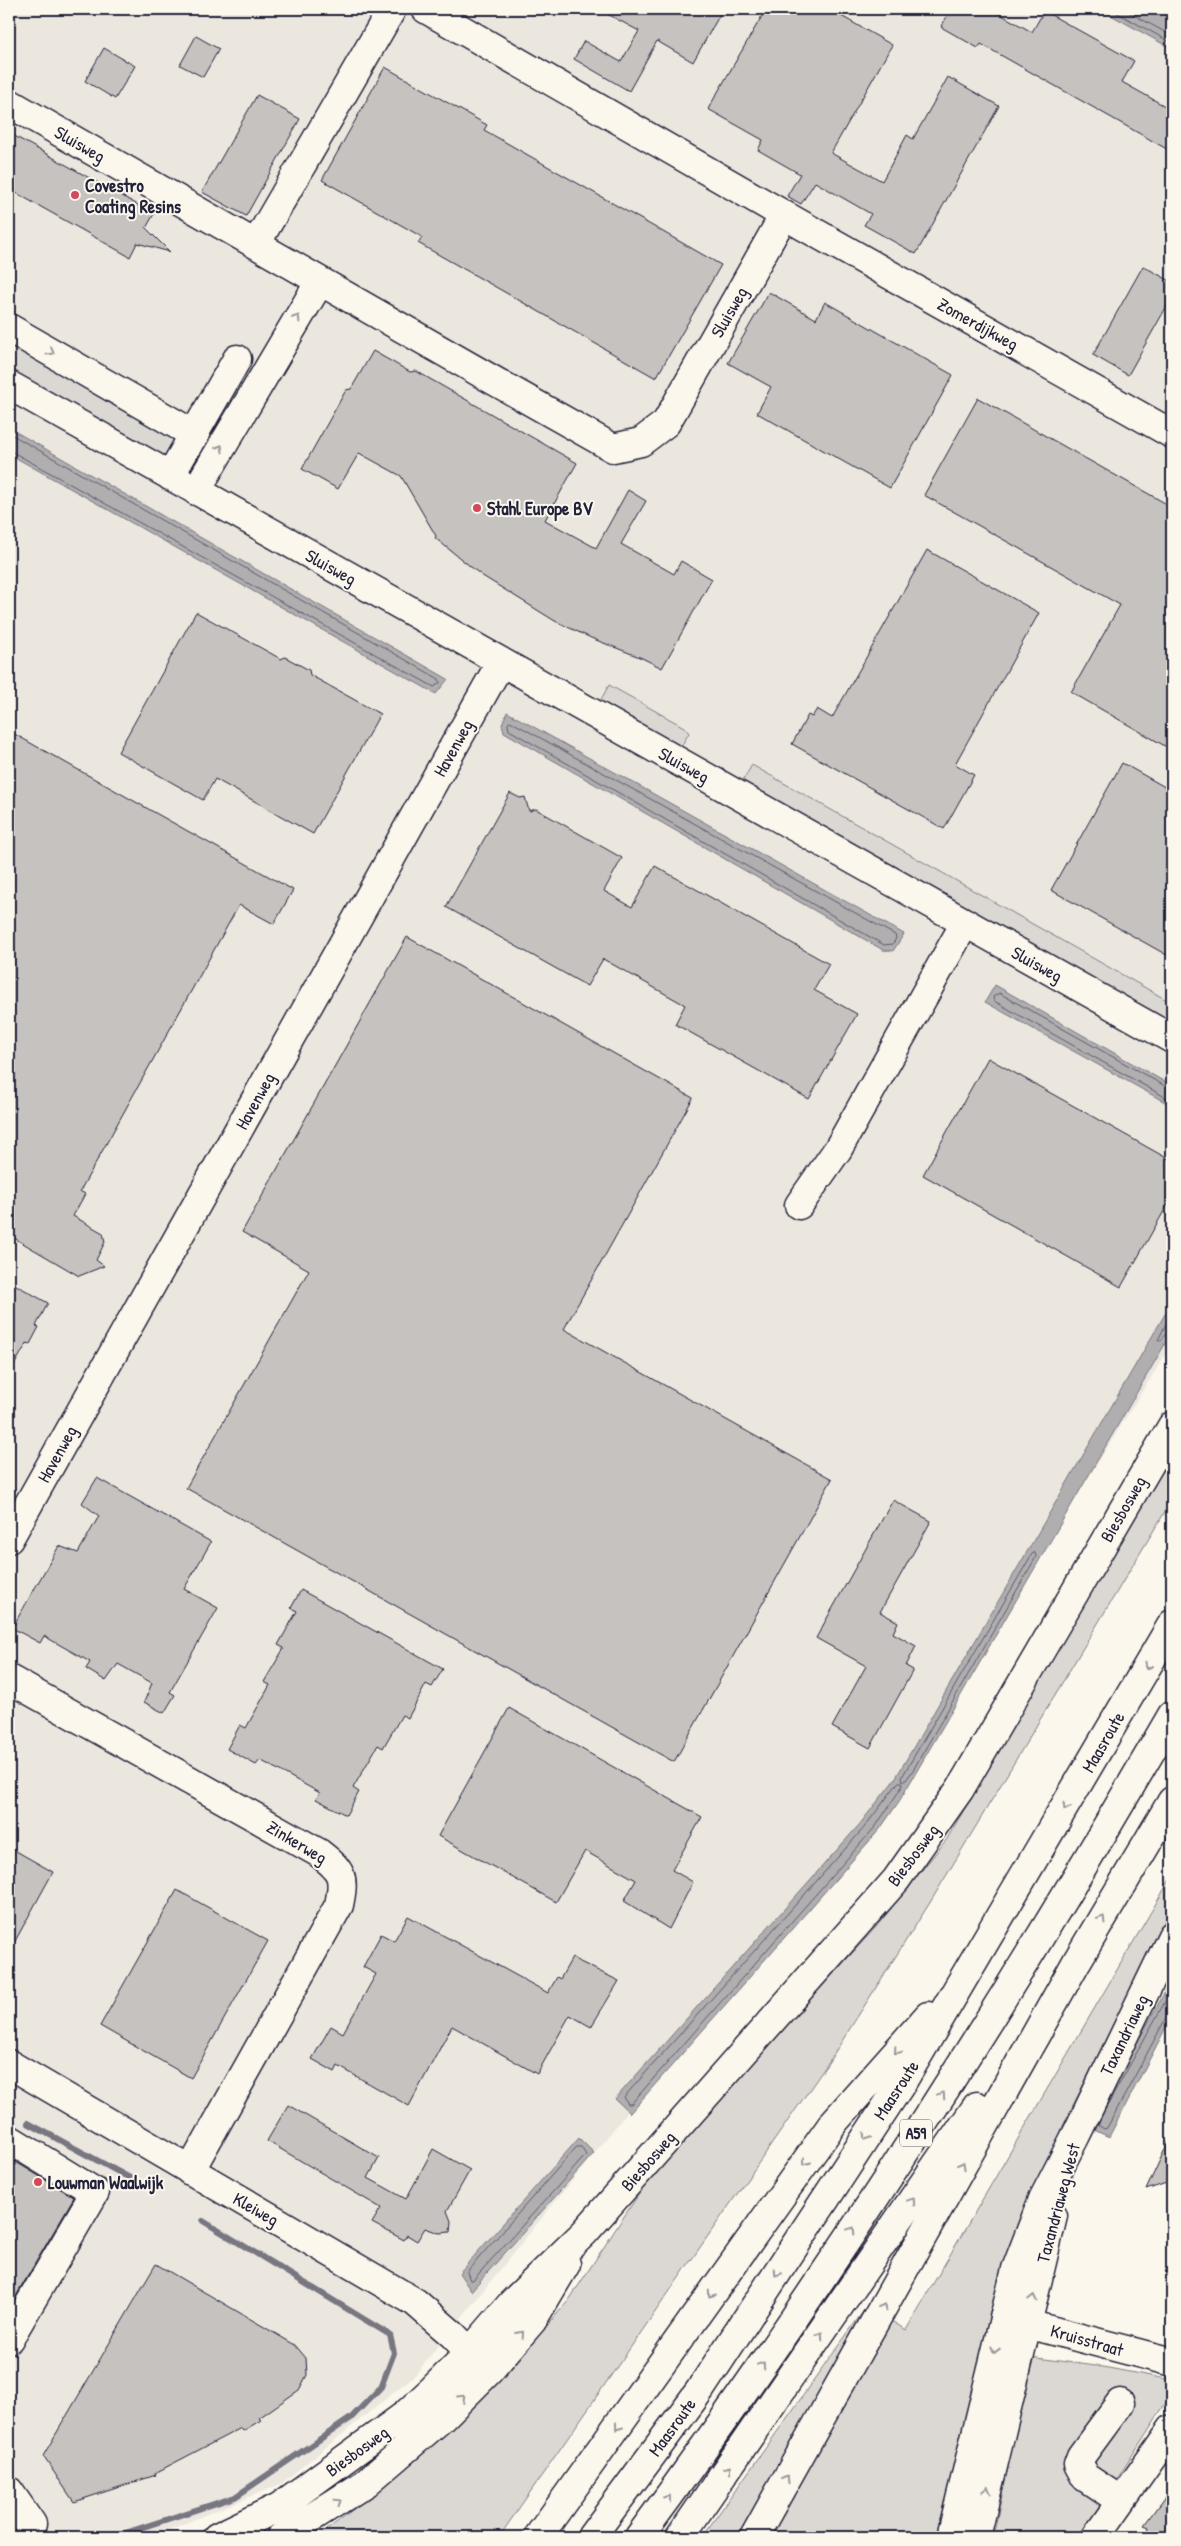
<svg xmlns="http://www.w3.org/2000/svg" width="1181" height="2546" font-family="'Patrick Hand',sans-serif">
<style>
.built{fill:#ebe7df}
.green{fill:#dbd8d3;stroke:#7e7d87}
.water{fill:#b1aeb0;stroke:#787681}
.lines{fill:none;stroke-linecap:round;stroke-linejoin:round}
.shore{stroke:#5b5a6a;stroke-width:1}
.stream{stroke:#787681;stroke-width:6}
.building{fill:#c6c2c0;stroke:#22223b}
.minor-casing{stroke:#22223b;stroke-width:31}
.major-casing{stroke:#22223b;stroke-width:31}
.highway-casing{stroke:#22223b;stroke-width:31}
.minor{stroke:#fbf7ec;stroke-width:28}
.major{stroke:#fbf7ec;stroke-width:28}
.highway{stroke:#fbf7ec;stroke-width:28}
.oneway{stroke:#99979c}
.poi-dot{fill:#d1495b;stroke:#fbf7ec;stroke-width:2}
.labels{text-anchor:middle;dominant-baseline:central;stroke-width:4;stroke-linejoin:round;paint-order:stroke}
.shield{fill:#fbf7ec;stroke:#636270;stroke-width:1}
.shield-label{font-size:16px;font-weight:bold;fill:#22223b}
.street-label{font-size:18px;fill:#22223b;stroke:#fbf7ec}
.poi-label{font-size:18px;font-weight:bold;fill:#22223b;stroke:#fbf7ec;text-anchor:start}
</style>
<rect width="100%" height="100%" fill="#fbf7ec"/>
<filter id="ink" filterUnits="userSpaceOnUse"><feTurbulence type="fractalNoise" baseFrequency=".02" numOctaves="2"/><feDisplacementMap in="SourceGraphic" scale="10" xChannelSelector="R" yChannelSelector="G"/><feConvolveMatrix kernelMatrix="1 2 1 2 8 2 1 2 1" color-interpolation-filters="sRGB"/></filter>
<g filter="url(#ink)">
<path class="built" d="M9 9H1172V1344L880 1811 672 2057 415 2375 281 2484 151 2537H9Z"/>
<path class="green" d="M9 338 166 428 177 442 169 454 159 455 9 370Z
M609 685 684 727 689 733 679 750 598 705Z
M752 765 1172 1003V1028L740 785Z
M1172 1451V1500L931 1901 828 2063 499 2537H318L416 2460 496 2385 569 2300 652 2174 876 1927 947 1839Z
M1172 1876V1906L1063 2126 1012 2256 938 2537H702L867 2306 906 2330Z
M1030 2357 1103 2367 1172 2380V2393L1080 2537H993L1008 2467 1016 2390Z"/>
<path class="water" d="M1100 9H1172V49Z
M9 428 448 679 436 694 9 454Z
M507 712 904 934 893 951 883 950 504 732 502 724Z
M995 985 1172 1086V1106L985 1002Z
M1172 1302V1332L900 1800 880 1829 630 2113 615 2099 859 1825 895 1779Z
M1172 1979V2016L1109 2137 1090 2128Z
M579 2138 594 2153 471 2291 459 2273Z"/>
<g class="lines">
<path class="shore" d="M1110 9 1172 43
M1123 9 1172 36
M9 433 439 679 440 683 434 687 9 450
M510 721 895 935 896 938 893 944 884 945 509 730 508 725Z
M1172 1090 999 993 993 997 994 1001 1172 1101
M1172 1312 1158 1340 1161 1341 1167 1332 1172 1331
M1035 1553 1036 1557 913 1770 906 1780 903 1781 902 1777 1032 1554Z
M899 1782H902L903 1785 876 1826 631 2104H628L624 2097 863 1829Z
M1101 2117 1172 1989
M1098 2125 1104 2129 1107 2128 1166 2018 1172 2015
M577 2147H581L586 2155 473 2280H470L467 2272Z"/>
<path class="stream" d="M28 2123 139 2183
M113 2537 235 2497 351 2418 381 2387 394 2353 390 2335 203 2221"/>
</g>
<path class="building" d="M598 9H723L693 62 657 41 629 91 574 59 584 41 621 62 639 31Z
M766 9H829L892 45 831 153 882 181 907 135 913 139 948 77 999 106 916 254 864 225 871 214 815 182 801 204 787 196 800 174 758 150 763 140 708 109Z
M951 9H991L1032 32 1044 11 1134 61 1122 82 1172 110V152L981 44 978 48 941 27Z
M196 36 219 49 203 77 180 65Z
M104 48 135 66 115 99 85 81Z
M385 67 487 125 484 130 721 265 656 378 418 243 422 237 322 180Z
M257 95 300 119 246 216 202 192Z
M9 133 154 214 146 228 170 252 137 243 130 257 9 189Z
M1143 266 1172 282V297L1128 375 1093 355Z
M769 292 816 319 825 302 953 375 890 488 757 413 771 387 728 363Z
M373 351 410 372 416 371 577 463 545 520 596 548 628 490 646 501 621 544 674 574 681 561 712 579 662 668 642 658 591 638 555 621 481 575 435 538 436 536 401 476 359 453 338 489 302 469 346 390 351 389Z
M978 398 1172 507V750L1071 692 1120 605 924 495Z
M927 550 1039 613 955 764 974 775 944 829 792 744 808 715 812 717 817 709 832 718Z
M196 612 281 659 285 657 309 670 310 675 380 714 313 834 215 779 203 800 118 752Z
M9 731 293 890 274 924 239 905 80 1191 85 1194 73 1216 103 1233 105 1242 96 1260 104 1266 79 1276 9 1235Z
M1122 763 1172 791V958L1051 890Z
M510 793 520 798 525 797 529 811 536 809 622 858 604 891 632 907 655 866 829 964 814 990 857 1014 809 1099 675 1024 685 1005 603 959 587 986 446 907Z
M407 937 693 1098 564 1329 832 1479 674 1762 186 1488 309 1270 242 1232Z
M988 1058 1172 1161V1197L1121 1287 923 1175Z
M9 1281 48 1303 36 1326 39 1327 30 1344 27 1343 9 1374Z
M97 1478 211 1542 184 1589 218 1608 170 1692 175 1695 164 1713 144 1702 152 1683 118 1664 106 1681 86 1669 90 1662 44 1636 40 1643 12 1628 59 1546 78 1553 99 1516 82 1503Z
M893 1500 931 1521 880 1612 898 1622 893 1633 916 1646 906 1666 913 1670 870 1748 832 1727 866 1666 816 1638Z
M301 1590 443 1669 432 1687 426 1684 408 1718 402 1715 383 1748 378 1745 353 1788 359 1792 346 1815 316 1799 320 1793 260 1760 256 1765 227 1749 240 1725 246 1728 270 1685 264 1682 284 1648 278 1645 297 1611 291 1608Z
M509 1708 702 1817 672 1870 693 1882 669 1929 624 1901 636 1880 585 1851 556 1902 438 1836Z
M9 1847 53 1872 9 1952Z
M177 1890 268 1941 191 2078 100 2026Z
M408 1916 548 1993 557 1977 560 1979 572 1958 619 1981 591 2027 570 2015 537 2074 452 2026 409 2106 338 2066 335 2072 312 2059 331 2026 343 2033 352 2017 376 1974 363 1967 381 1934 394 1941Z
M288 2105 379 2158 368 2178 406 2199 433 2149 470 2170 447 2211 451 2221 450 2232 439 2233 425 2228 417 2241 407 2235 404 2240 372 2223 381 2208 267 2141Z
M1172 2134V2181L1146 2190Z
M9 2158 74 2197 9 2308Z
M156 2264 295 2345 306 2358 307 2375 299 2390 259 2418 261 2420 243 2431 241 2428 155 2473 156 2475 74 2502 43 2456Z
M1172 2487V2537H1146L1149 2527 1144 2525Z"/>
<g class="lines">
<g class="minor-casing">
<path id="minor" d="M426 9 784 215 1172 434
M9 103C210 218 411 334 613 448L641 442 666 423 784 215
M256 244 392 9
M9 328 195 435
M9 385 1172 1039
M170 476 237 359
M196 491 319 283
M799 1205 838 1149 965 923
M9 1539 501 662
M9 1679 319 1853C342 1871 345 1876 339 1905L190 2171
M9 2064 415 2302 453 2335 486 2369
M9 2139 95 2192 9 2339
M1004 2318 1172 2362
M1120 2403 1081 2456 1078 2464 1085 2477 1121 2501
M9 2491 32 2524 9 2528
M1096 2537 1172 2429"/>
</g>
<g class="major-casing">
<path id="major" d="M217 2537 279 2507 405 2415 433 2389 469 2353 512 2303 584 2233 896 1880 960 1789 1172 1426
M281 2537 366 2483 442 2418 489 2371 532 2321 566 2264
M951 2537 1016 2269 1043 2199 1076 2135 1172 1936
M976 2537 1053 2216"/>
</g>
<g class="highway-casing">
<path id="highway" d="M538 2537 834 2122 928 2016
M591 2537 700 2390 903 2081 1172 1624
M639 2537C833 2274 1009 1997 1172 1715
M680 2537 977 2106
M754 2537 1077 1961 1172 1801"/>
</g>
<use href="#minor" class="minor"/>
<use href="#major" class="major"/>
<use href="#highway" class="highway"/>
</g>
<defs><path id="oneway-chevron" d="M-2-3.5L2.5 0L-2 3.5" fill="none" stroke-width="1.6" stroke-linecap="round" stroke-linejoin="round" transform="scale(1.25)"/></defs>
<g class="oneway">
<use href="#oneway-chevron" transform="translate(297 318) rotate(-58)"/>
<use href="#oneway-chevron" transform="translate(51 352) rotate(30)"/>
<use href="#oneway-chevron" transform="translate(220 448) rotate(-60)"/>
<use href="#oneway-chevron" transform="translate(1148 1666) rotate(120)"/>
<use href="#oneway-chevron" transform="translate(1066 1807) rotate(120)"/>
<use href="#oneway-chevron" transform="translate(1102 1919) rotate(-59)"/>
<use href="#oneway-chevron" transform="translate(897 2051) rotate(131)"/>
<use href="#oneway-chevron" transform="translate(942 2095) rotate(-56)"/>
<use href="#oneway-chevron" transform="translate(866 2137) rotate(123)"/>
<use href="#oneway-chevron" transform="translate(806 2162) rotate(126)"/>
<use href="#oneway-chevron" transform="translate(962 2165) rotate(-61)"/>
<use href="#oneway-chevron" transform="translate(912 2201) rotate(-56)"/>
<use href="#oneway-chevron" transform="translate(852 2230) rotate(-56)"/>
<use href="#oneway-chevron" transform="translate(777 2273) rotate(123)"/>
<use href="#oneway-chevron" transform="translate(711 2294) rotate(125)"/>
<use href="#oneway-chevron" transform="translate(1033 2298) rotate(-77)"/>
<use href="#oneway-chevron" transform="translate(883 2307) rotate(-61)"/>
<use href="#oneway-chevron" transform="translate(521 2334) rotate(-49)"/>
<use href="#oneway-chevron" transform="translate(820 2335) rotate(-56)"/>
<use href="#oneway-chevron" transform="translate(995 2350) rotate(104)"/>
<use href="#oneway-chevron" transform="translate(762 2365) rotate(-56)"/>
<use href="#oneway-chevron" transform="translate(462 2398) rotate(-44)"/>
<use href="#oneway-chevron" transform="translate(618 2427) rotate(126)"/>
<use href="#oneway-chevron" transform="translate(728 2469) rotate(-55)"/>
<use href="#oneway-chevron" transform="translate(786 2479) rotate(-61)"/>
<use href="#oneway-chevron" transform="translate(987 2490) rotate(-77)"/>
<use href="#oneway-chevron" transform="translate(668 2498) rotate(-54)"/>
<use href="#oneway-chevron" transform="translate(338 2502) rotate(-33)"/>
</g>
</g>
<g class="poi-dot">
<circle cx="75" cy="195" r="5"/>
<circle cx="477" cy="508" r="5"/>
<circle cx="38" cy="2182" r="5"/>
</g>
<g class="labels">
<rect class="shield" x="900" y="2119.5" width="32" height="27" rx="4"/>
<g class="shield-label">
<text x="916" y="2133">A59</text>
</g>
<g class="street-label">
<text transform="translate(80 144) rotate(30)">Sluisweg</text>
<text transform="translate(729 312) rotate(-60)">Sluisweg</text>
<text transform="translate(978 324) rotate(29)">Zomerdijkweg</text>
<text transform="translate(331 567) rotate(29)">Sluisweg</text>
<text transform="translate(453 748) rotate(-61)">Havenweg</text>
<text transform="translate(684 765) rotate(29)">Sluisweg</text>
<text transform="translate(1037 964) rotate(29)">Sluisweg</text>
<text transform="translate(255 1101) rotate(-61)">Havenweg</text>
<text transform="translate(57 1454) rotate(-61)">Havenweg</text>
<text transform="translate(1123 1509) rotate(-60)">Biesbosweg</text>
<text transform="translate(1103 1742) rotate(-60)">Maasroute</text>
<text transform="translate(297 1842) rotate(31)">Zinkerweg</text>
<text transform="translate(913 1855) rotate(-53)">Biesbosweg</text>
<text transform="translate(1124 2035) rotate(-64)">Taxandriaweg</text>
<text transform="translate(896 2090) rotate(-57)">Maasroute</text>
<text transform="translate(648 2161) rotate(-49)">Biesbosweg</text>
<text transform="translate(1058 2203) rotate(-75)">Taxandriaweg West</text>
<text transform="translate(256 2209) rotate(30)">Kleiweg</text>
<text transform="translate(1087 2340) rotate(16)">Kruisstraat</text>
<text transform="translate(672 2427) rotate(-54)">Maasroute</text>
<text transform="translate(357 2451) rotate(-36)">Biesbosweg</text>
</g>
<g class="poi-label">
<text x="85" y="185">Covestro<tspan x="85" dy="21">Coating Resins</tspan></text>
<text x="487" y="508">Stahl Europe BV</text>
<text x="48" y="2182">Louwman Waalwijk</text>
</g>
</g>
<rect width="1181" height="2546" fill="none" stroke="#fbf7ec" stroke-width="30"/>
<rect x="15" y="15" width="1151" height="2516" fill="none" stroke="#22223b" stroke-width="2" filter="url(#ink)"/>
</svg>
